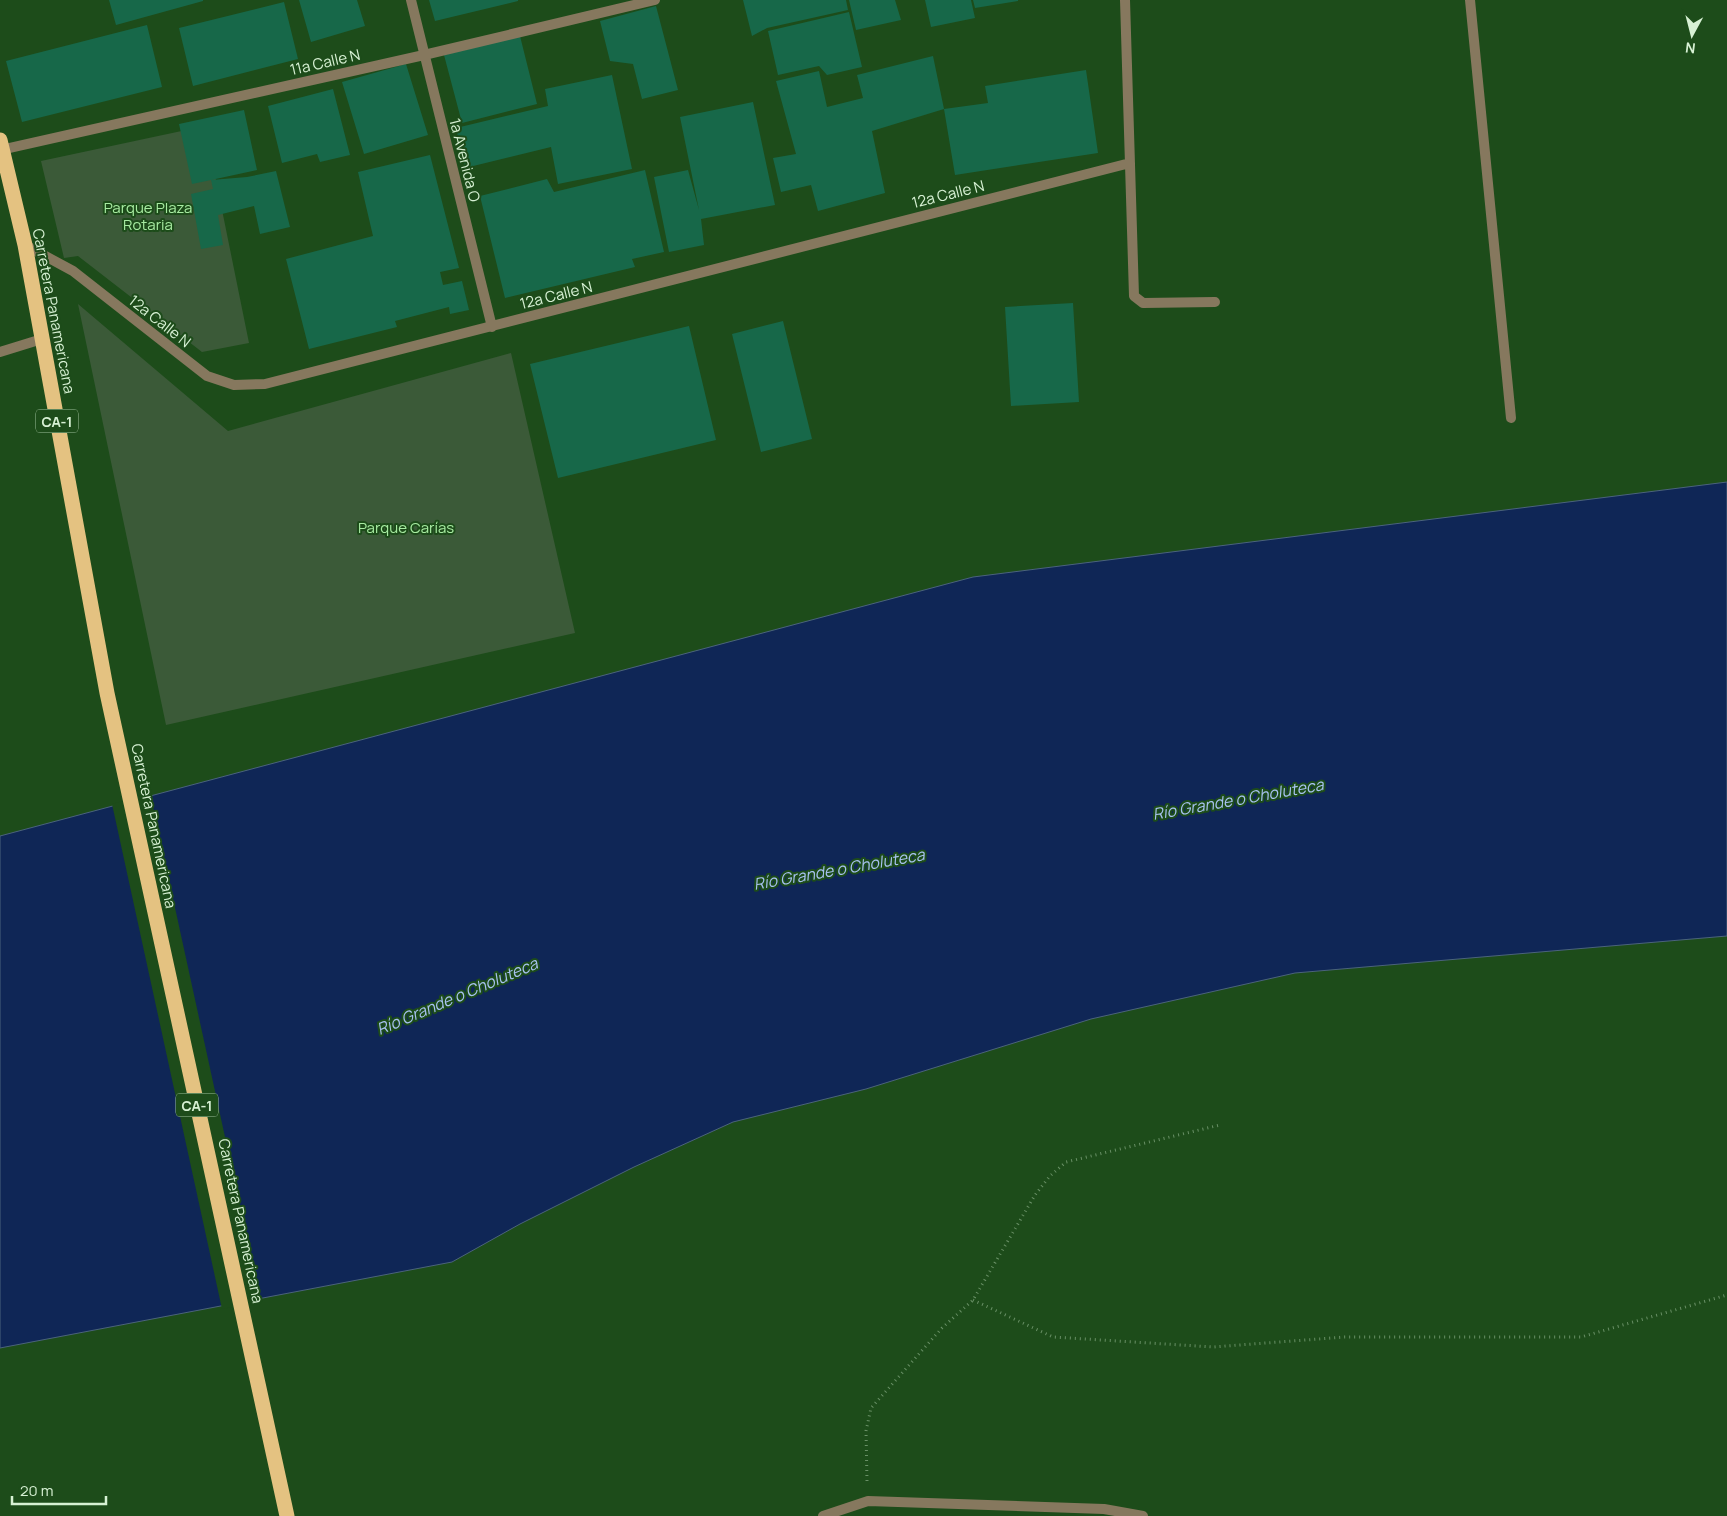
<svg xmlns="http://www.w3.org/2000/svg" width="1727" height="1516" font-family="Manrope,sans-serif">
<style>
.green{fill:#3b5a38}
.water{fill:#0f2656;stroke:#4b637c}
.pier{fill:#1d4c1a}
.building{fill:#176849}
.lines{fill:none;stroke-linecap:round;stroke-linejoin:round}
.path{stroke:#699066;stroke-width:3;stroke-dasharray:1 4;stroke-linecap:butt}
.street{stroke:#86785e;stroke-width:10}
.highway{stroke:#e4c281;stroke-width:15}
.labels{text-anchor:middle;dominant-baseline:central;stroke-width:4;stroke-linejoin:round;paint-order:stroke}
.shield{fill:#1d4c1a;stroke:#9fc09c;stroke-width:1}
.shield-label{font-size:14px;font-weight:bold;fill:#d7f1d4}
.street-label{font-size:15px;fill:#d7f1d4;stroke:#1d4c1a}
.park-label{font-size:15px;fill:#a7eba1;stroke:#1d4c1a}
.water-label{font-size:16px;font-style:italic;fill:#a8c2f1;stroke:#1d4c1a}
</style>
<rect width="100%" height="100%" fill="#1d4c1a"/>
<path class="green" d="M205 126 249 343 202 352 78 256 64 258 41 161Z
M78 304 228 431 511 353 575 633 166 725Z"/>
<path class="water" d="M1727 482V936L1295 973 1091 1019 866 1089 733 1122 634 1167 520 1224 452 1262 0 1348V836L973 577Z"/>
<path class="pier" d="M150 793 261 1302 222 1309 112 804Z"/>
<path class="building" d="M109 0H203V1L116 25Z
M299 0H357L365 26 311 42Z
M429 0H518V1L435 21Z
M743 0H846L848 10 767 28 752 36Z
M849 0H895L901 20 856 30Z
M925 0H971L975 18 931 27Z
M973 0H1018V1L975 8Z
M284 2 298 59 193 86 179 28Z
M656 6 678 90 642 99 633 64 610 61 600 21Z
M849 12 862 67 827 75 819 66 778 75 768 31Z
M147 25 162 87 22 122 6 61Z
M520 36 537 104 462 123 444 55Z
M933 56 944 109 988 103 985 86 1086 70 1098 153 955 175 944 109 872 131 885 193 818 211 811 185 781 192 773 158 796 154 776 81 819 71 827 107 863 98 857 75Z
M406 64 428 135 364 154 342 82Z
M612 75 632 169 558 184 551 147 465 168 456 128 548 106 545 89Z
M333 89 350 155 320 162 317 154 282 163 268 106Z
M753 102 775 205 701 219 704 245 669 252 654 177 688 170 699 210 680 117Z
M244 110 257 170 211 180 247 177 276 171 290 227 260 234 254 206 218 215 223 245 201 249 191 194 213 189 211 180 192 184 179 124Z
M430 155 459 268 440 272 443 285 462 281 469 310 450 314 449 307 395 321 397 327 309 349 286 259 373 236 358 172Z
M645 170 664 252 632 259 635 267 505 298 480 196 547 179 554 192Z
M1073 303 1079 402 1011 406 1005 307Z
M783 321 812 439 761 452 732 334Z
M689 326 716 440 558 478 530 364Z"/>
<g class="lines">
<path class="path" d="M973 1300 1053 1337 1213 1347 1345 1337H1581L1727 1295
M867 1481 866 1431 871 1408 942 1328 973 1300 1035 1195 1050 1176 1066 1162 1220 1125"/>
<path class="street" d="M411 0 492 327
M1125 0 1134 296 1143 303 1215 302
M1470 0 1511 418
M0 150 424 55 655 0
M25 245 73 271 207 376 234 385 265 384 1130 163
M0 352 42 339
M823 1516 868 1501 1104 1509 1143 1516"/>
<path class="highway" d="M0 140 25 245 107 693 287 1516"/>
</g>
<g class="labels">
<g class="shield">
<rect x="36" y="409.5" width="42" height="23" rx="4"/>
<rect x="176" y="1093.5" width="42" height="23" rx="4"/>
</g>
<g class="shield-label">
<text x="57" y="421">CA-1</text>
<text x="197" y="1105">CA-1</text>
</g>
<g class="street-label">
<text transform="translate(325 62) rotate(-13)">11a Calle N</text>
<text transform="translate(465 160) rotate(76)">1a Avenida O</text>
<text transform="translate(948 194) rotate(-14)">12a Calle N</text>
<text transform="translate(556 295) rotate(-14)">12a Calle N</text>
<text transform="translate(54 311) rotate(79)">Carretera Panamericana</text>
<text transform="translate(160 321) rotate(38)">12a Calle N</text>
<text transform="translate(154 826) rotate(78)">Carretera Panamericana</text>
<text transform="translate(241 1221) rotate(78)">Carretera Panamericana</text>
</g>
<g class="park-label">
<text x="148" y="207">Parque Plaza<tspan x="148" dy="17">Rotaria</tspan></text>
<text x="406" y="527">Parque Carías</text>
</g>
<g class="water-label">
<text transform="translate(1238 799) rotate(-10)">Río Grande o Choluteca</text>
<text transform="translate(839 869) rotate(-10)">Río Grande o Choluteca</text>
<text transform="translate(457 996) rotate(-23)">Río Grande o Choluteca</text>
</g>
</g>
<g transform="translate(1692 35) rotate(187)" stroke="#1d4c1a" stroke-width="4" paint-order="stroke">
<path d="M0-4L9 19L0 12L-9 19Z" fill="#d7f1d4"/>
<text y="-8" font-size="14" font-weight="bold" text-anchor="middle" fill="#d7f1d4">N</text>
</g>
<path d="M12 1496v8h94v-8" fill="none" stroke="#d7f1d4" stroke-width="2.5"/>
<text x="20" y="1496" font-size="15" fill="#d7f1d4" stroke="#1d4c1a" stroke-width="4" paint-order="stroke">20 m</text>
</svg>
